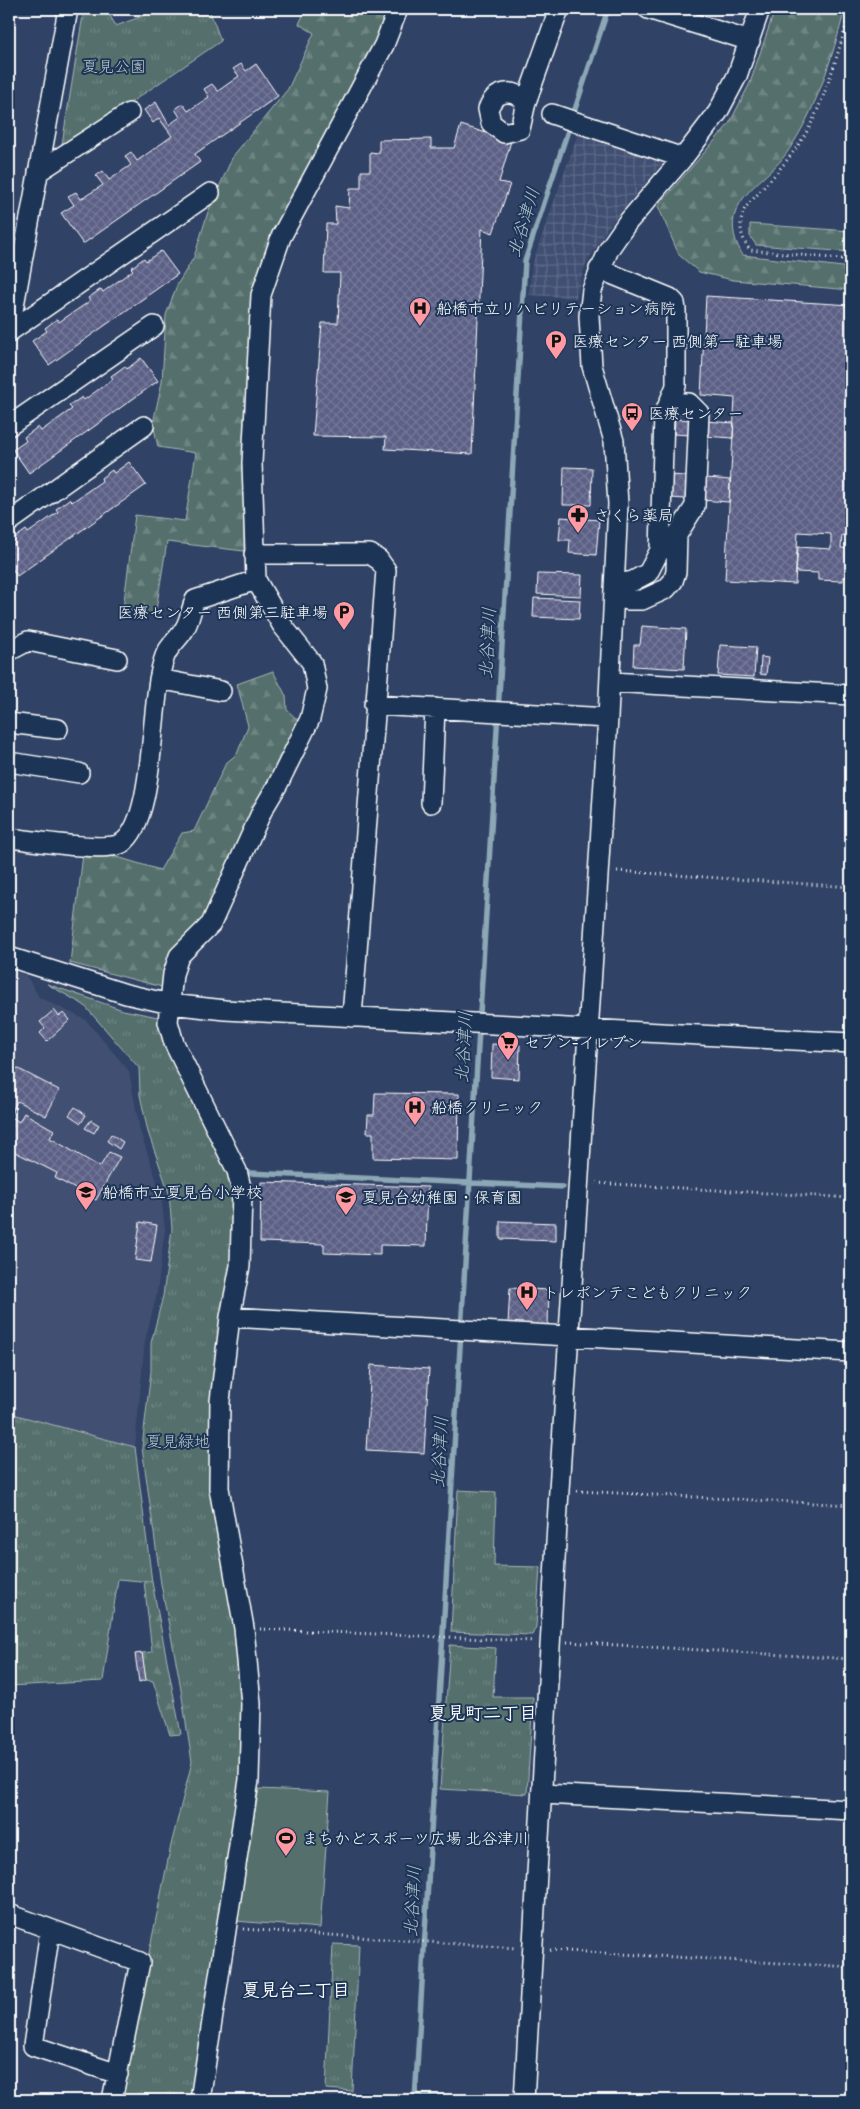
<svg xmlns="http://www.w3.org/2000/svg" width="860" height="2109" font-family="'Patrick Hand','Klee One',sans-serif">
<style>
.built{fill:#414f72}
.industrial{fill:url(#industrial-grid)}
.grass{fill:url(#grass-tufts);stroke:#aab7b6}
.forest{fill:url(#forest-firs);stroke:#aab7b6}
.pitch{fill:#546f6c;stroke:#aab7b6}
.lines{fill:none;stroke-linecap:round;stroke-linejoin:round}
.stream{stroke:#8ca7b5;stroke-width:5.5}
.building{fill:url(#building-cross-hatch);stroke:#fff}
.minor-casing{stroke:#fff;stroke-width:22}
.path{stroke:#fff;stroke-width:3;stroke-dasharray:1 4;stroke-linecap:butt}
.minor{stroke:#1d3557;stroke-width:19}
.labels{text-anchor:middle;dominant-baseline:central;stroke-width:4;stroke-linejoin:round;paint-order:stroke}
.park-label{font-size:16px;fill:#bbc5c4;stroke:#1d3557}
.poi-label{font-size:16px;fill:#fff;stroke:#1d3557;text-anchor:start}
.water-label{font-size:18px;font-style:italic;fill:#b3c4ce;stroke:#1d3557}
.neighbourhood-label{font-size:18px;font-weight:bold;fill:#fff;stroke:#1d3557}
</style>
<defs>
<pattern id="industrial-grid" width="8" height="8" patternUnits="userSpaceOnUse" patternTransform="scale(1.25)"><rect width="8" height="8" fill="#414f72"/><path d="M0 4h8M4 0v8" fill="none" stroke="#5e6987"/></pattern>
<pattern id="grass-tufts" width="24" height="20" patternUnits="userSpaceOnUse" patternTransform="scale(1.25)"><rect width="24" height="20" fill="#546f6c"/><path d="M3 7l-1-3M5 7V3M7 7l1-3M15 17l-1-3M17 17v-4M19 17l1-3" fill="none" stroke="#6e8582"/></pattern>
<pattern id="forest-firs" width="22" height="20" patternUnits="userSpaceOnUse" patternTransform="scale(1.25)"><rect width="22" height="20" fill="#546f6c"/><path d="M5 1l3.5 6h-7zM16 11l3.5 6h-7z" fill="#6e8582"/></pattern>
<pattern id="building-cross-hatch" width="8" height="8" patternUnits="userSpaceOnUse" patternTransform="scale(1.25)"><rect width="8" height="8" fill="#5b6086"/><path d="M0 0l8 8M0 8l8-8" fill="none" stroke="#747898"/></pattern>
</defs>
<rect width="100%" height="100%" fill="#304265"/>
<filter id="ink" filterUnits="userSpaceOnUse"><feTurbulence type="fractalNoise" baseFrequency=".02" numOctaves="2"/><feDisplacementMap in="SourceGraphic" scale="10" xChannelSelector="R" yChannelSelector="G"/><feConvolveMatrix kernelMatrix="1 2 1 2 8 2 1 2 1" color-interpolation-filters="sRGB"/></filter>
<g filter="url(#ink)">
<path class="built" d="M9 970 26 975 39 997 86 1020 129 1071 140 1131 161 1194 165 1229 157 1294 145 1341 135 1447 9 1413Z"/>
<path class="industrial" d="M579 131 665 160 608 227 585 266 576 298 529 295 532 264Z"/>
<path class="grass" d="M84 9H106L116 26 161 9H209L221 41 61 150Z
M47 984 123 1010 163 1018 235 1191 232 1263 214 1402 238 1627 245 1777 192 2100H119L171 1845 192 1762 179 1677 161 1584 142 1447 151 1371V1343L163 1296 172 1229 169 1193 148 1132 140 1095 139 1068 84 1005Z
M9 1413 135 1447 152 1582 118 1579 103 1681 9 1686Z
M458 1490 496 1492 494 1566 540 1567 536 1627 532 1635 451 1632Z
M450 1645 496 1648 493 1697H533L527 1794 440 1789Z
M333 1944 359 1945 352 2091 326 2089Z"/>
<path class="forest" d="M306 9H392L379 43 276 234 244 464V551L167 542 155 616 123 609 135 515 185 521 196 453 158 447 153 423 162 382 166 315 177 285 194 257 208 212 233 156 288 89 314 33 299 24Z
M775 9H845C832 58 816 112 786 154 772 174 745 188 736 211 730 226 735 243 743 255L851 268V290L733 280 699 272 679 255 658 206 729 124 750 83Z
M750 224 851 231V252L756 245 750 236Z
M273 671 286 696 287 710 300 722 207 919 166 988 70 963 83 854 114 856 160 870 182 833 194 831 226 763 237 754 248 726 237 684Z
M144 1581 152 1582 181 1734 170 1735 153 1681 146 1680 142 1653 152 1652Z"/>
<path class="pitch" d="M259 1789 330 1792 320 1928 235 1921Z"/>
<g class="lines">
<path class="stream" d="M249 1173 563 1187
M415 2096 490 2100
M415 2100 525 261 608 9"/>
</g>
<path class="building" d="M241 64 246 71 256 64 278 96 195 154 200 162 83 244 61 213 74 205 68 196 76 192 81 199 103 185 96 176 103 171 109 180 131 165 125 156 131 152 137 161 172 136 159 118 153 123 144 110 156 102 169 125 180 117 175 109 183 104 188 111 209 97 204 89 212 84 218 91 239 76 233 69Z
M461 125 511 141 499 182 510 184 493 233 482 229 472 454 385 449 386 437 313 436 322 323H338L340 273H324L326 224H336L335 206 349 208 350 188H361V171H370V152L379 153V140L431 139V148H454Z
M161 251 178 274 49 365 32 341 47 331 45 328 57 319 59 322 90 301 88 298 101 289 103 292 133 270 131 268 144 258 146 261Z
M706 296 851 305V405L848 416H851V536L842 535 841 548 851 549V577H843V581L818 580V573L796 572 798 547 831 549V534L798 532 795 584 725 580 735 398 701 395Z
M141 358 158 381 29 473 13 450 26 441 24 437 38 427 41 431 72 409 69 406 82 397 84 400 113 379 111 376 125 366 127 369Z
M675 419 734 423 733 438 674 434Z
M129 462 146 485 17 576 9 564V547L15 543 12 540 26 530 28 533 58 512 56 509 69 499 72 502 102 481 101 478 112 470 114 473Z
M564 467 592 468 591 505H563Z
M672 475 730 480 729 502 670 498Z
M561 517 599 520 596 555 569 553 570 540H559Z
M538 574 582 575 581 596 537 594Z
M534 598 580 600 579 619 533 617Z
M642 626 686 629 684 669 633 666 634 645H640Z
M850 643 851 644V673H848Z
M720 645 756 647 754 677 718 675Z
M761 657 768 658 766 675 760 674Z
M54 1010 59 1016 64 1013 70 1020 47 1041 40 1033 45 1028 40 1022Z
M492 1044 520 1045 519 1079 491 1077Z
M9 1064 59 1090 46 1116 17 1101 10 1116 19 1122 24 1113 54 1130 50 1138 100 1167 109 1152 120 1157 96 1200 55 1178 57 1173 9 1149Z
M375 1093 459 1094 458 1160 373 1158V1133H367L368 1115H374Z
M75 1107 86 1115 81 1123 69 1115Z
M91 1120 99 1125 94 1133 85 1128Z
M111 1134 123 1142 119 1149 107 1141Z
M261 1182 428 1187 426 1246 380 1245V1255L324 1253V1244L260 1242Z
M500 1221 556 1223V1241L500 1239Z
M140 1222 157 1225 151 1262 135 1260Z
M510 1288 549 1290 548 1325 508 1324Z
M371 1365 429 1369 424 1453 366 1450Z
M142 1653 146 1680 139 1682 135 1654Z"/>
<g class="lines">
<g class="minor-casing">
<path id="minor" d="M648 9 750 41
M526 102C513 88 495 90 488 109L491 123 504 133 520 129 526 102 559 9
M552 114 683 158
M38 172 129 113
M599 269 670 298 675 303 676 310V386L664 415 660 550 648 573 633 581 627 582 614 592
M9 332 210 193
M9 333 68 9
M9 426 154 326
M9 522 144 426
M254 554H370L379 560 386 570 352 1017
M614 592 627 600H642L666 589 673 581 676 572 677 535 695 506 699 413 689 403H673L666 409
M9 651 28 641 117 659
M159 679 221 691
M610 682 851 695
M374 705 608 718
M9 723 58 729
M9 762 79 773
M431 803 435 708
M9 838C30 840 107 853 122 843 157 819 149 697 165 656 169 645 180 638 185 628 190 620 191 609 195 600L256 580
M9 957 126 994 170 1004 225 1010 851 1043
M230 1317 851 1352
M543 1794 851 1810
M9 1914 140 1962 112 2100
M50 1930 33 2046 118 2074
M200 2100 249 1780 251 1704 244 1628 219 1488 220 1401 230 1317 240 1266 242 1192 237 1171 174 1043 168 1022 173 974 179 956 211 924 262 811 278 784 310 719 317 689 312 663 282 625 256 580 252 463 261 295 281 237 384 45 398 9
M524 2100 559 1490 608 718 618 504 614 441 592 366 589 316 592 290 609 249 627 223 683 158 718 112 737 76 760 9"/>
</g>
<path class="path" d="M850 9C842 43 827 91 812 122 796 154 769 181 745 208 738 223 740 237 750 250L851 260
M617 871 851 887
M596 1183 851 1198
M577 1491 851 1505
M260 1629 534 1641
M567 1642 851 1659
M243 1929 516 1948
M550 1950 851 1967"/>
<use href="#minor" class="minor"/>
</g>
</g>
<defs>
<g id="hospital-pin" transform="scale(1.125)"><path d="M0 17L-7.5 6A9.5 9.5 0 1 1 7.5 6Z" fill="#ff9aa2" stroke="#1d3557"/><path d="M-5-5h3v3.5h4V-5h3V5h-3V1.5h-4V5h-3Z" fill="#111"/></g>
<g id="parking-pin" transform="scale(1.125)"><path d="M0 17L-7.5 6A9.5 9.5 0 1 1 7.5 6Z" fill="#ff9aa2" stroke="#1d3557"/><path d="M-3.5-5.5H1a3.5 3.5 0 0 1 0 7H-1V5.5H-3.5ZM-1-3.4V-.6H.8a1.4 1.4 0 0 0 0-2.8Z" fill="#111"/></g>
<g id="bus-pin" transform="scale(1.125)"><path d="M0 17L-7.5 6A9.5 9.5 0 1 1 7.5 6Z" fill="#ff9aa2" stroke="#1d3557"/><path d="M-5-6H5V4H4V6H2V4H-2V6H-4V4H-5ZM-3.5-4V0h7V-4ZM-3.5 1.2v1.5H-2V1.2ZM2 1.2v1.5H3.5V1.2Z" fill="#111"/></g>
<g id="pharmacy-pin" transform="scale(1.125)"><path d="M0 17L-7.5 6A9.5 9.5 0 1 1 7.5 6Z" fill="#ff9aa2" stroke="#1d3557"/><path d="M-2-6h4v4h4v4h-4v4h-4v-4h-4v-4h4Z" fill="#111"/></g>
<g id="supermarket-pin" transform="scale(1.125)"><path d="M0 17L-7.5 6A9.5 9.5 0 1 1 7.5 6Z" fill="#ff9aa2" stroke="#1d3557"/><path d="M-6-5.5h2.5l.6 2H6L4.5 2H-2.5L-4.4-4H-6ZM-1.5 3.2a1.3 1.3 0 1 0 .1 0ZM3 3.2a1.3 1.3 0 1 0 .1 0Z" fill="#111"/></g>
<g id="school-pin" transform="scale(1.125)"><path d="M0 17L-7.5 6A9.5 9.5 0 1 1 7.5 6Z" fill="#ff9aa2" stroke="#1d3557"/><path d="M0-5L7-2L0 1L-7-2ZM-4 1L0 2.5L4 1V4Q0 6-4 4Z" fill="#111"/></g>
<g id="stadium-pin" transform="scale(1.125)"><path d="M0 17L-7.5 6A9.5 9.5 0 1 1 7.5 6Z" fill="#ff9aa2" stroke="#1d3557"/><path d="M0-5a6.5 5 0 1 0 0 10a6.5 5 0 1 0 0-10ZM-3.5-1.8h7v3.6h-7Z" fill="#111"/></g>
</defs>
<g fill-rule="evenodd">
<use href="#hospital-pin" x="420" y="308"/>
<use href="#parking-pin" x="556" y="341"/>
<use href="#bus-pin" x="632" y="413"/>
<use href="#pharmacy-pin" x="578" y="515"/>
<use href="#parking-pin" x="344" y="612"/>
<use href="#supermarket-pin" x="508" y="1042"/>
<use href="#hospital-pin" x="415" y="1107"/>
<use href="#school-pin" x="86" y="1192"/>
<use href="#school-pin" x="346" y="1197"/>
<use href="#hospital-pin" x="527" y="1292"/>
<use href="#stadium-pin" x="286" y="1838"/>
</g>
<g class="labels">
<g class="park-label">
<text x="114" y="66">夏見公園</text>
<text x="178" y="1441">夏見緑地</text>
</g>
<g class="poi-label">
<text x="436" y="308">船橋市立リハビリテーション病院</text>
<text x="572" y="341">医療センター 西側第一駐車場</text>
<text x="648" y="413">医療センター</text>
<text x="594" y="515">さくら薬局</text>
<text x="328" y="612" text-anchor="end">医療センター 西側第三駐車場</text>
<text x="524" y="1042">セブン-イレブン</text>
<text x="431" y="1107">船橋クリニック</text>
<text x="102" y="1192">船橋市立夏見台小学校</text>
<text x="362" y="1197">夏見台幼稚園・保育園</text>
<text x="543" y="1292">トレポンテこどもクリニック</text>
<text x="302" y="1838">まちかどスポーツ広場 北谷津川</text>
</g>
<g class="water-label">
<text transform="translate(523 222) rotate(-73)">北谷津川</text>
<text transform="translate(487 643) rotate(-87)">北谷津川</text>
<text transform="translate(463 1047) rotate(-87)">北谷津川</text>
<text transform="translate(439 1452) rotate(-87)">北谷津川</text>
<text transform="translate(412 1901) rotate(-87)">北谷津川</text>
</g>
<g class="neighbourhood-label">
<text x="483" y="1712">夏見町二丁目</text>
<text x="296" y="1989">夏見台二丁目</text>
</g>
</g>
<rect width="860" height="2109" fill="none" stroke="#1d3557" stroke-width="30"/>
<rect x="15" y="15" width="830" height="2079" fill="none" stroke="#fff" stroke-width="2" filter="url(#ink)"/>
</svg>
